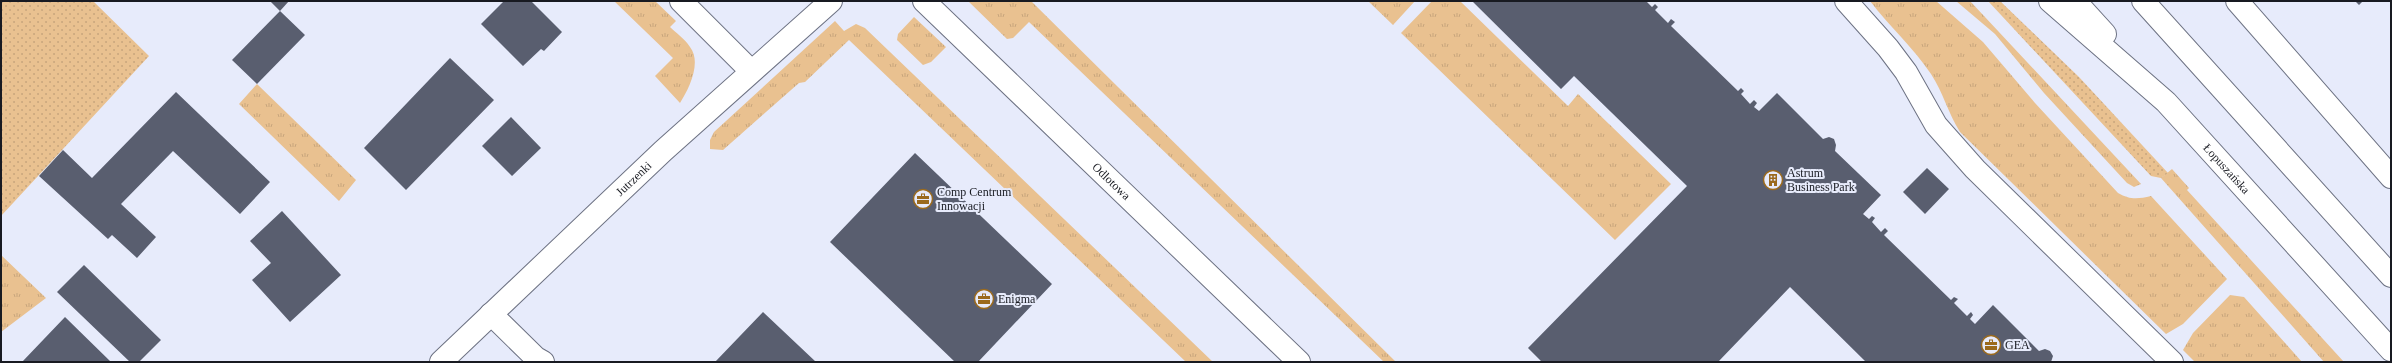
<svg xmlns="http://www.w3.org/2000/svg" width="2392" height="363" font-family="Georgia,serif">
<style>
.grass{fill:url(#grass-tufts)}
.garden{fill:url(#garden-dots)}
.building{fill:#595e6f}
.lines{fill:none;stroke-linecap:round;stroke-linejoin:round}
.minor-casing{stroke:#6d7283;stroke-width:24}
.major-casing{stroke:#6d7283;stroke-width:24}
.minor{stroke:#fff;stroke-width:22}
.major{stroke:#fff;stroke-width:22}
.labels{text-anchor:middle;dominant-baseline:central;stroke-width:4;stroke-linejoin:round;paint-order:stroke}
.street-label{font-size:12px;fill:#181a21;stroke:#e7ebfb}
.poi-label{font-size:12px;fill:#181a21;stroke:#e7ebfb;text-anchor:start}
</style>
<defs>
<pattern id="grass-tufts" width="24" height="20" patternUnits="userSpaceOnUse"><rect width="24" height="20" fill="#e9c190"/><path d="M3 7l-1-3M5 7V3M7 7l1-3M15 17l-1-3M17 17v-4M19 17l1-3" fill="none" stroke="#c7a57c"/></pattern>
<pattern id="garden-dots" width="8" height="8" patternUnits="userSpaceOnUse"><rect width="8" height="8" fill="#e9c190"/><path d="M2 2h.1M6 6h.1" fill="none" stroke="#c7a57c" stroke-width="1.8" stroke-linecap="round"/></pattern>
</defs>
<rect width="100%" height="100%" fill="#e7ebfb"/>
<path class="grass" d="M614 1H655L676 21 670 27C676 33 685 39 690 47 702 62 689 89 680 103L655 76 673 58Z
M968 1H1031L1396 362H1384L1029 22 1013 38 1007 39Z
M1368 1H1415L1393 25Z
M1432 1H1460L1568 106 1578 94 1671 184 1615 240 1401 33Z
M1870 1H1936L1983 42 2035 103 2118 193C2130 200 2138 199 2151 196L2227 279 2183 324 2166 334 1960 132C1948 113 1943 92 1931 74 1913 47 1889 26 1870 1Z
M1956 1H1970L2141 184 2134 187 2127 183 2044 93 1995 34Z
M914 17 946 47 931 62 923 65 897 40 898 34Z
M835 21 844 31 856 24 865 28 1213 362H1186L849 40 805 82 799 83 723 150 710 149V140L714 132Z
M257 84 356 180 339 201 239 104Z
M2172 169 2189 188 2187 190 2344 362H2324L2161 178Z
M1 255 46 298 1 332Z
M2230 295 2244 297 2302 362H2195L2183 350 2193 333Z"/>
<path class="garden" d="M1 1H93L149 56 1 216Z
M1988 1H2000L2079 77 2168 173 2161 178 2151 176Z"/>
<path class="building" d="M270 1H289L280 11Z
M504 1H531L562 32 544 51 541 49 523 66 481 24Z
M1472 1H1648L1647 2 1652 7 1655 4 1658 7 1655 10 1668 23 1671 19 1675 22 1671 26 1738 91 1741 88 1744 91 1741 94 1750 104 1754 100 1757 103 1754 107 1759 111 1777 93 1823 139 1829 137 1834 139 1836 145 1835 151 1881 195 1863 214 1869 219 1872 216 1875 218 1872 222 1881 232 1885 228 1888 231 1884 235 1951 300 1954 297 1958 299 1954 303 1967 316 1971 312 1973 315 1970 319 1975 324 1993 305 2039 351 2045 349 2050 351 2053 356 2051 362H1866L1790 287 1718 362H1542L1528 348 1687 186 1574 76 1561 89Z
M2355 1H2363L2359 5Z
M280 11 305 35 257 84 232 60Z
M450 58 494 100 406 190 364 148Z
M176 92 270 182 240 214 173 151 121 204 156 237 137 258 112 235 108 239 39 176 63 150 92 178Z
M511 117 541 148 512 176 482 146Z
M915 153 1052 284 978 362H955L830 242Z
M1927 168 1949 189 1925 214 1903 192Z
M282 211 341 275 290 322 252 280 271 263 250 241Z
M84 265 161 340 139 362H130L57 292Z
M763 312 816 362H715Z
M65 317 111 362H22Z"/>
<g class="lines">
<g class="minor-casing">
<g id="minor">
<path d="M681 1 751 71"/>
<path id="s1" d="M924 1 1299 362"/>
<path d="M1846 1 1888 48 1906 72 1936 125 1975 169 2172 362"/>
<path d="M2237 1 2391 177"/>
<path d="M491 314 536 358 543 362"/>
<path id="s2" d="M441 362 663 151 831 1"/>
</g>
</g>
<g class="major-casing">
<g id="major">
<path id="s3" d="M2050 1 2166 102 2391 350"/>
<path d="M2075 1 2105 34"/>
<path d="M2143 1 2391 276"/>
</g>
</g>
<use href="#minor" class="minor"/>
<use href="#major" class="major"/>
</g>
<defs>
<g id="building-ring" transform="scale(1)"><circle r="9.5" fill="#e7ebfb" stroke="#9b6a1d" stroke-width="1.5"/><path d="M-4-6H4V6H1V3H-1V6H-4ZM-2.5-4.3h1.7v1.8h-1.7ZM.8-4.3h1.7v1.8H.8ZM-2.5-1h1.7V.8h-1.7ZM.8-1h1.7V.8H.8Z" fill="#9b6a1d"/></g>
<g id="office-ring" transform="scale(1)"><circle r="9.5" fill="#e7ebfb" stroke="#9b6a1d" stroke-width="1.5"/><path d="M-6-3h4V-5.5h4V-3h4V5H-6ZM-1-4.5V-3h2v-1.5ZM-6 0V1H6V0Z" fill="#9b6a1d"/></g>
</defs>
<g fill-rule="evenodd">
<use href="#building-ring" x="1773" y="180"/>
<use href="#office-ring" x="923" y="199"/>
<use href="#office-ring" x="984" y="299"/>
<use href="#office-ring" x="1991" y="345"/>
</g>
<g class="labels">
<g class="street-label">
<text stroke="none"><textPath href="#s3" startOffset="244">Łopuszańska</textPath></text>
<text stroke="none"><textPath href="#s2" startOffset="266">Jutrzenki</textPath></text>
<text stroke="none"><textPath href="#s1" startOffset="260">Odlotowa</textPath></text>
</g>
<g class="poi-label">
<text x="1787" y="173">Astrum<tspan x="1787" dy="14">Business Park</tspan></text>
<text x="937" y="192">Comp Centrum<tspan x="937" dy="14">Innowacji</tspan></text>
<text x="998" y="299">Enigma</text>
<text x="2005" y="345">GEA</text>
</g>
</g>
<rect width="2392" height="363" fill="none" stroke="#181a21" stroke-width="4"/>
</svg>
